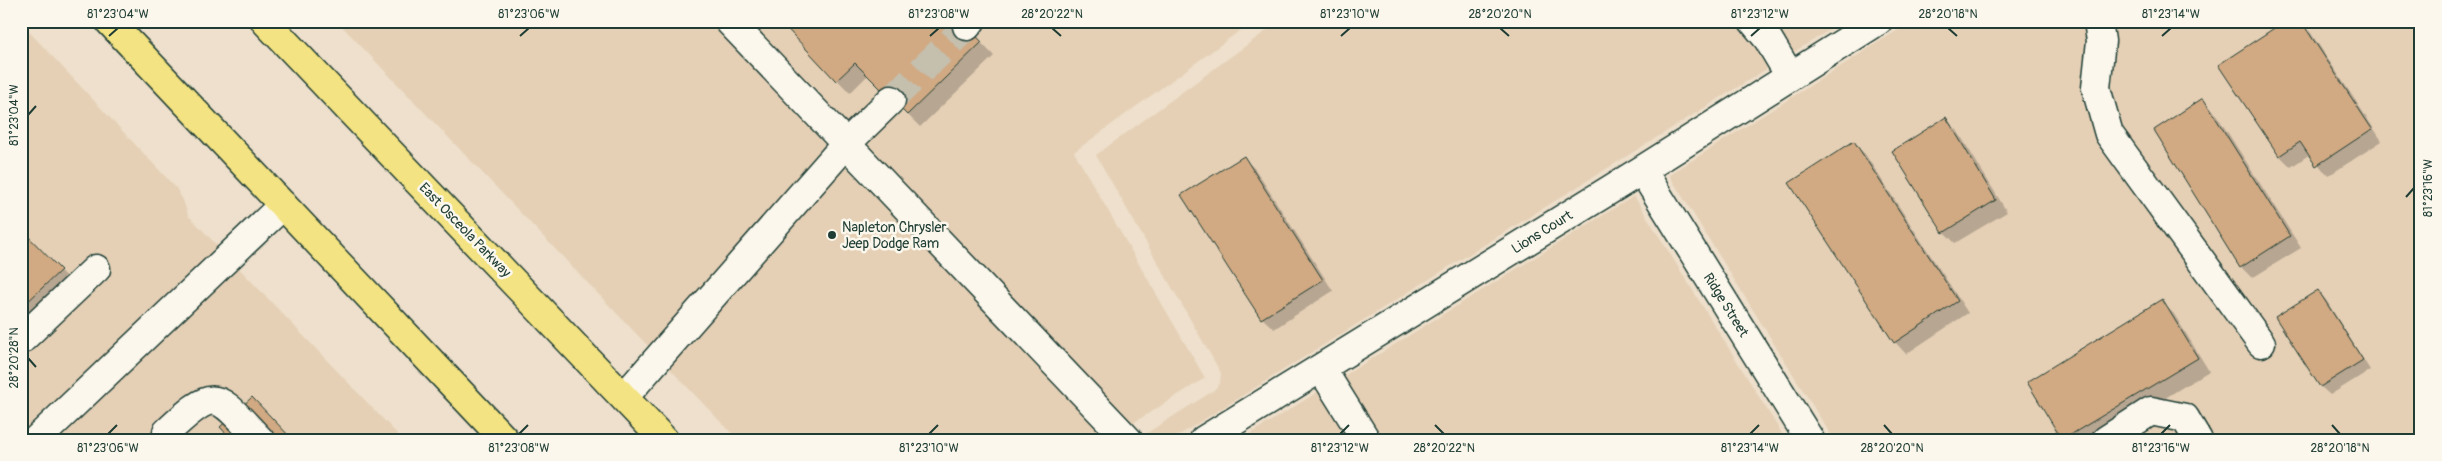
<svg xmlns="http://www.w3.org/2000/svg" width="2442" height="461" font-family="Pangolin,sans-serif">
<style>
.built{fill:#e5d0b6}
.shadow{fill:#0003}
.building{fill:#d1aa83;stroke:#1f3d34}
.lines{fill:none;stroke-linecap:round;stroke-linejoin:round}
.minor-tunnel{stroke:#c5bfae;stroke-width:28;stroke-dasharray:28 14;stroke-linecap:butt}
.minor-casing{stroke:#1f3d34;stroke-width:31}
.major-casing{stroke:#1f3d34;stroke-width:31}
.minor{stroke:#fbf7ec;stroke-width:28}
.major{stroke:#f4e382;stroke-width:28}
.ticks{fill:none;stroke:#1f3d34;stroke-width:2}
.poi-dot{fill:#1f3d34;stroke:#fbf7ec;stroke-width:2}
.labels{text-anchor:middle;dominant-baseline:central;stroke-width:5;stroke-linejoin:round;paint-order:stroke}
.poi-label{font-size:14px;fill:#1f3d34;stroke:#fbf7ec;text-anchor:start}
.street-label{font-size:14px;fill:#1f3d34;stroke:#fbf7ec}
.neatline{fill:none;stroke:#1f3d34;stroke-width:2}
.ticks-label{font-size:12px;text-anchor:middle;fill:#1f3d34}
</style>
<rect width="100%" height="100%" fill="#eee0cc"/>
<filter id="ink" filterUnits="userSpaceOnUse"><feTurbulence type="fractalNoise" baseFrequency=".02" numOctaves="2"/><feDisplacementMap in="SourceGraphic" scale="10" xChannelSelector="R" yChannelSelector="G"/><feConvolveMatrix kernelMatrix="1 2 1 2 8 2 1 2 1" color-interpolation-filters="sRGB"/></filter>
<g filter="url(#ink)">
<path class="built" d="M337 21H1253L1074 152 1205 378 1106 440H738Z
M1273 21H1844L1171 440H1136L1213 391 1220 383 1221 373 1096 155 1266 31Z
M1912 21H2421V440H1834L1669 175Z
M21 23 176 188 183 200 188 215 403 440H21Z
M1634 196 1786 440H1240Z"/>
<path class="shadow" d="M781 21H960L994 56 920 127 868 75 850 93Z
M2287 21H2301L2307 27 2382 141 2328 176 2310 154 2291 167 2280 156Z
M2203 100 2214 111 2301 248 2252 278 2241 267Z
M1946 119 1957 130 2007 212 1955 243 1944 232Z
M1853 143 1865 154 1968 313 1906 354 1895 342Z
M1243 158 1255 169 1333 291 1274 329 1262 318Z
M21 230 73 284 21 332Z
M2318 291 2326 300 2370 370 2330 395 2321 387 2277 317Z
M2161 301 2174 314 2209 371 2097 440H2064L2028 382Z"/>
<path class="building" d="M780 21H962L982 42 907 115 855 63 836 81Z
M2285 21H2301L2372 129 2316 166 2300 142 2279 156 2218 65Z
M2203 98 2290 236 2240 268 2154 130Z
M1946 117 1996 200 1943 233 1892 151Z
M1854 141 1958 301 1894 343 1789 183Z
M1244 156 1323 280 1261 319 1181 195Z
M21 229 61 270 21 308Z
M2318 290 2363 360 2320 387 2275 317Z
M2162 299 2198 358 2062 440 2027 382Z
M252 397 293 440H232L220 427Z
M1710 435 1713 440H1702Z"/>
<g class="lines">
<path class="minor-tunnel" d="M891 100 967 26"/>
<g class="minor-casing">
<path id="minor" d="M729 21 1128 440
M1753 21 1768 39 1790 76
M2098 21 2101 41 2096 88 2109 134 2261 343
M967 26 971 21
M1642 170 1810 440
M21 340 96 269
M1321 368 1366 440
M624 397 846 144 891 100
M167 432C217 385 215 393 260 440
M36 440 283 205
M1204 440 1642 170 1878 21
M2106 440 2151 411 2185 418 2198 440"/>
</g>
<g class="major-casing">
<path id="major" d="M109 21 505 440
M265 21 664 440"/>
</g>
<use href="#minor" class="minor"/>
<use href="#major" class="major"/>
</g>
</g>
<path class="ticks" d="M1052 28 1061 36M1500 28 1509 36M1948 28 1957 36M109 36 118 28M520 36 529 28M930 36 939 28M1341 36 1350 28M1751 36 1760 28M2162 36 2171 28M28 115 36 106M2406 197 2414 188M28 358 36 367M1435 425 1444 434M1884 425 1892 434M2332 425 2340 434M108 434 117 425M519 434 528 425M929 434 938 425M1340 434 1349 425M1750 434 1759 425M2161 434 2170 425"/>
<circle class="poi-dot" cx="832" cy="235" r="5"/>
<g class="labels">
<g class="poi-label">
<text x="842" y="227">Napleton Chrysler<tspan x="842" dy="16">Jeep Dodge Ram</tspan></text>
</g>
<g class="street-label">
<text transform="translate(465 230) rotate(46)">East Osceola Parkway</text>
<text transform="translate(1542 232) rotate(-32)">Lions Court</text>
<text transform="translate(1726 305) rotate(58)">Ridge Street</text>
</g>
</g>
<rect width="2442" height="461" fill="none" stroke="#fbf7ec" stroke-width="55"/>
<rect x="28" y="28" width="2386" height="406" class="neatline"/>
<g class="ticks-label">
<text x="118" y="18">81°23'04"W</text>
<text x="529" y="18">81°23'06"W</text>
<text x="939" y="18">81°23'08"W</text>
<text x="1052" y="18">28°20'22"N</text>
<text x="1350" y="18">81°23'10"W</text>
<text x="1500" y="18">28°20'20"N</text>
<text x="1760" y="18">81°23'12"W</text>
<text x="1948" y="18">28°20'18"N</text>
<text x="2171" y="18">81°23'14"W</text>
<text transform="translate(14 115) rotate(-90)" y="4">81°23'04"W</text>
<text transform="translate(2428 188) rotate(-90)" y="4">81°23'16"W</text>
<text transform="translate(14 358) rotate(-90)" y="4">28°20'28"N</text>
<text x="108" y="452">81°23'06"W</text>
<text x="519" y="452">81°23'08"W</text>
<text x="929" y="452">81°23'10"W</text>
<text x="1340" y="452">81°23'12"W</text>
<text x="1444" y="452">28°20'22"N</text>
<text x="1750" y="452">81°23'14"W</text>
<text x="1892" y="452">28°20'20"N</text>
<text x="2161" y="452">81°23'16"W</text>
<text x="2340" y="452">28°20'18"N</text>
</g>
</svg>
